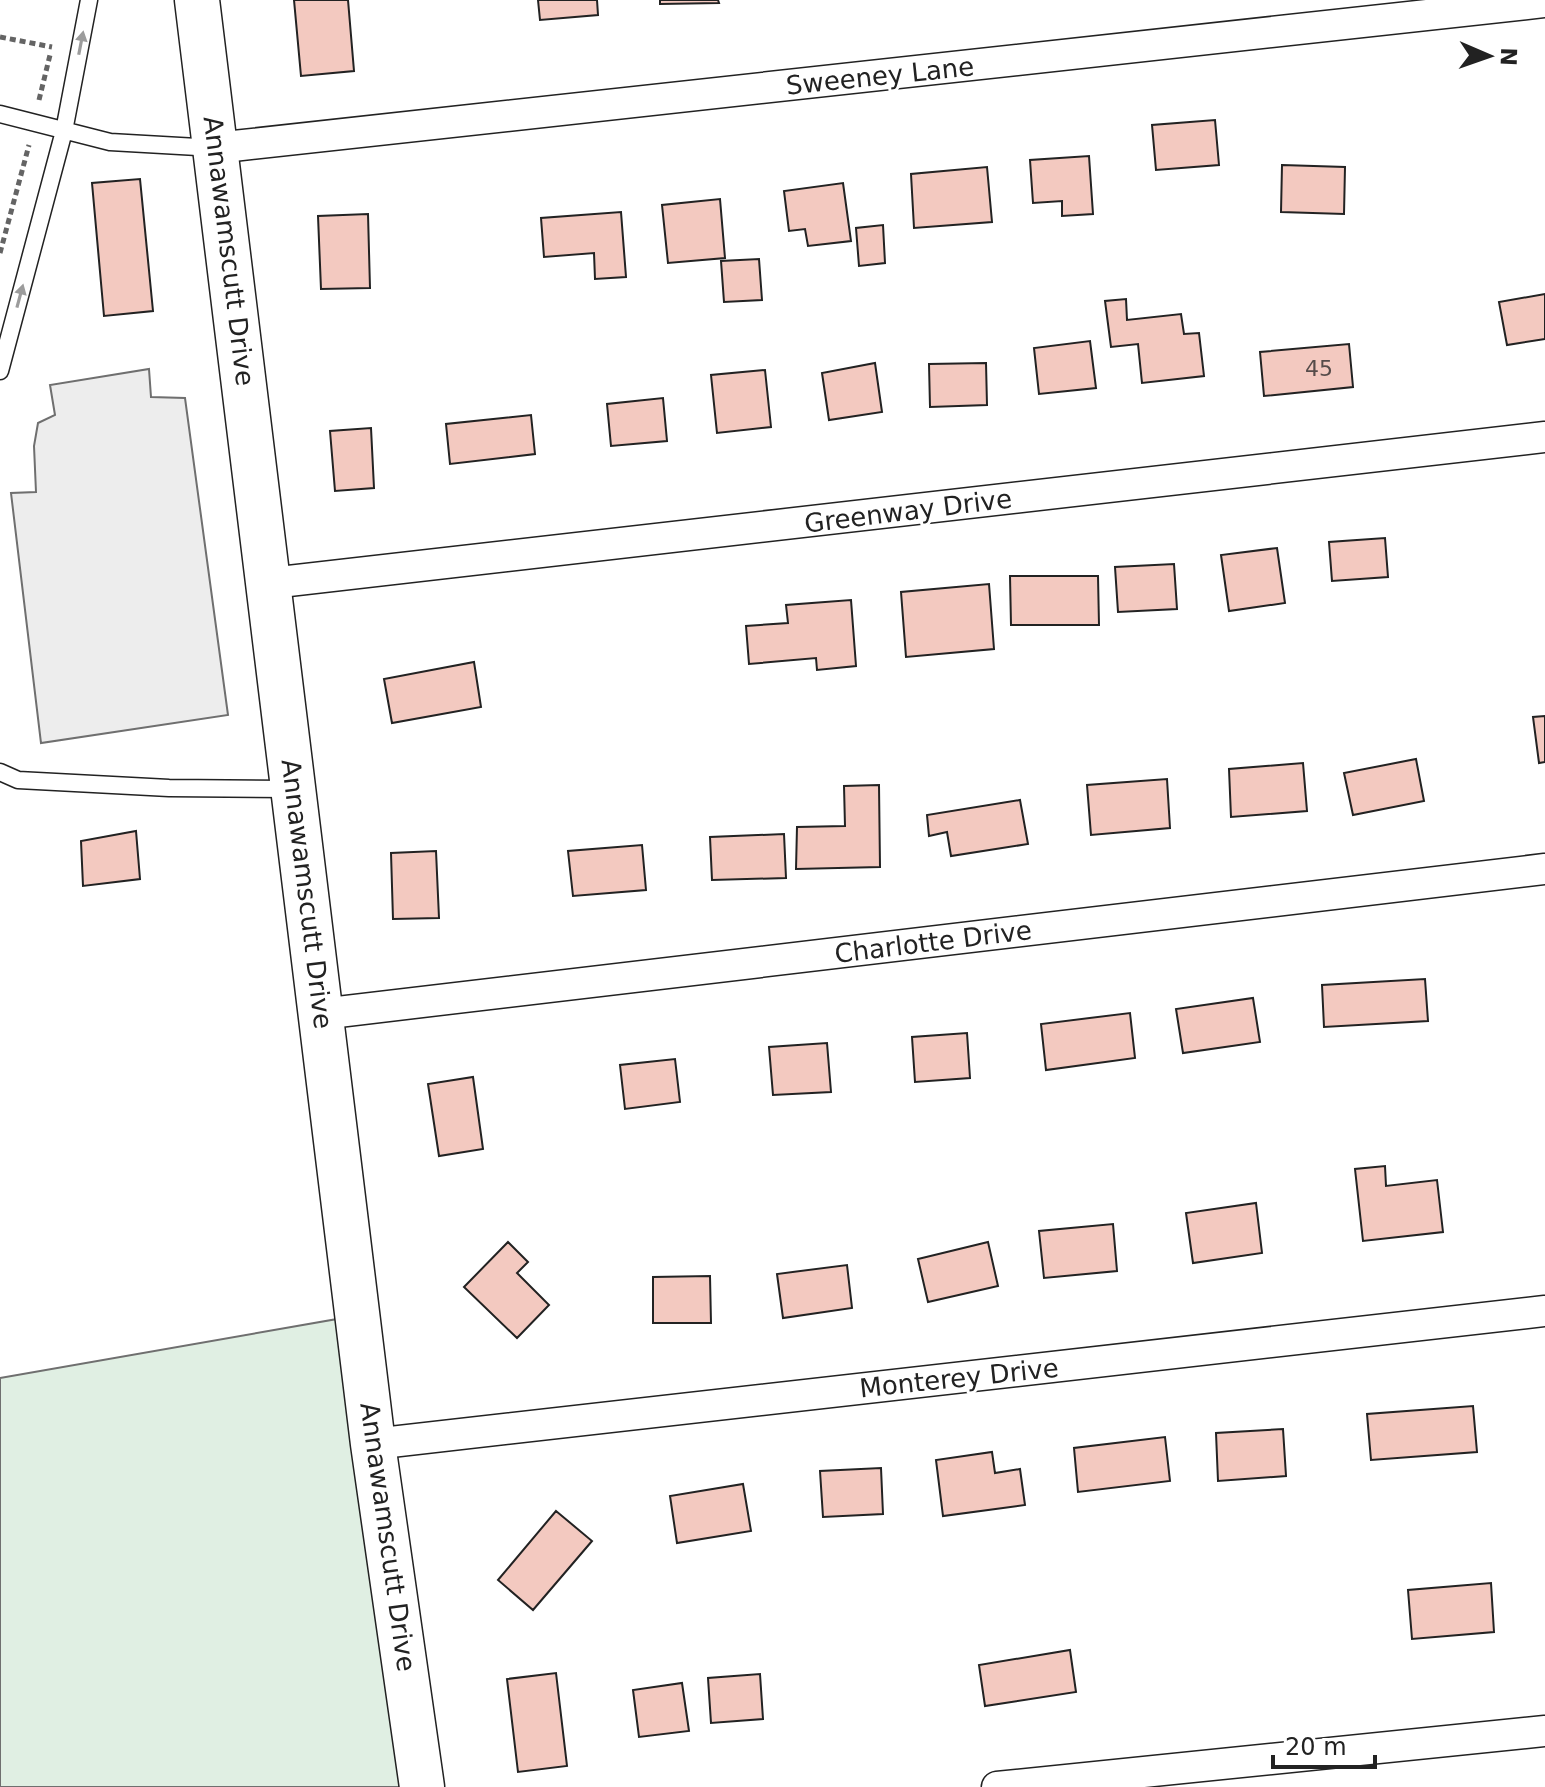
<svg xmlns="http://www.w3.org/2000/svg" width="1545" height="1787" font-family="'DejaVu Sans',sans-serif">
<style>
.green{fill:#e0efe3;stroke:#6f6f6f;stroke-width:2}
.parking{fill:#ededed;stroke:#6f6f6f;stroke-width:2}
.building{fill:#f3c9c0;stroke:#222;stroke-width:2}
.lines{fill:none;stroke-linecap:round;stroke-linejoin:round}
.lane-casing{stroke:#222;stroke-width:19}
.street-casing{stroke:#222;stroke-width:33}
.secondary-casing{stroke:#222;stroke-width:47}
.path{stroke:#646464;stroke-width:5;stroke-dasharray:6 4;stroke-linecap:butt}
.lane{stroke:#fff;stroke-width:16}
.street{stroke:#fff;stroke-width:30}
.secondary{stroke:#fff;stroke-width:44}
.oneway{fill:#9c9c9c}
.labels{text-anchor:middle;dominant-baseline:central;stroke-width:6;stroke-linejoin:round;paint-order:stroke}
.number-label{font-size:22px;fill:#564c4a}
.street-label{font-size:26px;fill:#222;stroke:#fff}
</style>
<rect width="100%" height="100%" fill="#fff"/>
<path class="green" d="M343 1318 413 1787H0V1378Z"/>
<path class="parking" d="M149 369 151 397 185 398 228 715 41 743 11 493 36 492 34 446 38 423 55 415 50 385Z"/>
<path class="building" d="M294 0H348L354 71 301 76Z
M538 0H597L598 15 540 20Z
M660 0H718L719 3 660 4Z
M1215 120 1219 165 1156 170 1152 125Z
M1089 156 1093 214 1062 216V201L1033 203 1030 160Z
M1282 165 1345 167 1344 214 1281 212Z
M987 167 992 222 914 228 911 174Z
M140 179 153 311 104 316 92 183Z
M843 183 851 241 808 246 805 229 789 231 784 191Z
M720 199 725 258 668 263 662 205Z
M621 212 626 277 595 279 594 253 544 257 541 218Z
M368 214 370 288 321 289 318 216Z
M883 225 885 263 859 266 856 228Z
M759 259 762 300 724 302 721 261Z
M1545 294V339L1507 345 1499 302Z
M1126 299 1127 320 1181 314 1184 334 1199 333 1204 376 1142 383 1138 344 1111 347 1105 301Z
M1090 341 1096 388 1039 394 1034 348Z
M1349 344 1353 387 1264 396 1260 352Z
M875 363 882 412 829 420 822 373Z
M986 363 987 405 930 407 929 364Z
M765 370 771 427 717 433 711 375Z
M663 398 667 441 611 446 607 404Z
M531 415 535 454 450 464 446 424Z
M371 428 374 488 335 491 330 431Z
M1385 538 1388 577 1332 581 1329 542Z
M1277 548 1285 603 1229 611 1221 555Z
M1174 564 1177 609 1118 612 1115 567Z
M1010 576H1098L1099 625H1011Z
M989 584 994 649 906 657 901 592Z
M851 600 856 666 817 670 816 658 749 664 746 626 788 623 786 605Z
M474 662 481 707 392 723 384 679Z
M1545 716V762L1539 763 1533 717Z
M1416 759 1424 801 1353 815 1344 773Z
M1303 763 1307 811 1231 817 1229 769Z
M1167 779 1170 828 1091 835 1087 785Z
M879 785 880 867 796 869 797 827 845 826 844 786Z
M1020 800 1028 844 951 856 947 832 929 836 927 815Z
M136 831 140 879 83 886 81 841Z
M784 834 786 878 712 880 710 837Z
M642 845 646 890 573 896 568 851Z
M436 851 439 918 393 919 391 853Z
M1425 979 1428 1021 1324 1027 1322 985Z
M1253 998 1260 1042 1183 1053 1176 1009Z
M1130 1013 1135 1058 1046 1070 1041 1024Z
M967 1033 970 1078 915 1082 912 1037Z
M827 1043 831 1092 773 1095 769 1047Z
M675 1059 680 1102 625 1109 620 1065Z
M473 1077 483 1149 439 1156 428 1084Z
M1385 1166 1386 1186 1437 1180 1443 1232 1363 1241 1355 1169Z
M1256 1203 1262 1253 1193 1263 1186 1213Z
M1113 1224 1117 1271 1044 1278 1039 1231Z
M508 1242 528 1262 517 1273 549 1305 517 1338 464 1287Z
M988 1242 998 1286 928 1302 918 1259Z
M847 1265 852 1308 783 1318 777 1274Z
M710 1276 711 1323H653V1277Z
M1473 1406 1477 1452 1371 1460 1367 1414Z
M1283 1429 1286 1476 1218 1481 1216 1433Z
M1165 1437 1170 1481 1078 1492 1074 1448Z
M992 1452 995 1473 1020 1469 1025 1505 943 1516 936 1460Z
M881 1468 883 1514 823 1517 820 1471Z
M743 1484 751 1531 677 1543 670 1496Z
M556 1511 592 1541 533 1610 498 1580Z
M1491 1583 1494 1632 1412 1639 1408 1590Z
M1070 1650 1076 1692 985 1706 979 1665Z
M556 1673 567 1766 518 1772 507 1679Z
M760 1674 763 1719 711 1723 708 1678Z
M682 1683 689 1731 639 1737 633 1690Z"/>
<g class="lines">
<g class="lane-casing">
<path id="lane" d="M0 114 110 142 215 148
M0 371 64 131 89 0
M0 772 18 780 169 788 292 789"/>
</g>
<g class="street-casing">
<path id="street" d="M215 148 1545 2
M271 583 1545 437
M321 1014 1545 869
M373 1444 1545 1311
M997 1787 1545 1731"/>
</g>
<g class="secondary-casing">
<path id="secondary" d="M197 0 373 1444 422 1787"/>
</g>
<path class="path" d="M0 37 52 47
M39 100 50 55
M0 253 29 145"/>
<use href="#lane" class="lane"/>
<use href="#street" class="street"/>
<use href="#secondary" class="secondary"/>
</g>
<defs><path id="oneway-solid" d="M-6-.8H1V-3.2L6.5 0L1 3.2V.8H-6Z" transform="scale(2)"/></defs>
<g class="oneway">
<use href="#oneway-solid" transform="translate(81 43) rotate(-79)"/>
<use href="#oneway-solid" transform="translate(20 296) rotate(-75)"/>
</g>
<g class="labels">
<g class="number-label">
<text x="1319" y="368">45</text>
</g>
<g class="street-label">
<text transform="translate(880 76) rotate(-6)">Sweeney Lane</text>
<text transform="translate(229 251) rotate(83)">Annawamscutt Drive</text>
<text transform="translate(908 511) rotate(-7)">Greenway Drive</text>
<text transform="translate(307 894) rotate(83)">Annawamscutt Drive</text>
<text transform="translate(933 942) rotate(-7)">Charlotte Drive</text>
<text transform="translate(959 1378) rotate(-6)">Monterey Drive</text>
<text transform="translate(388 1537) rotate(82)">Annawamscutt Drive</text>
</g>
</g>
<g transform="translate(1489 56) rotate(92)" stroke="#ffffff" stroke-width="6" paint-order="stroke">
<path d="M0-6L14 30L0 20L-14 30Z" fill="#222222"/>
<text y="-12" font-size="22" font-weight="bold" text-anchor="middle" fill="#222222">N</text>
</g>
<path d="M1273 1755v12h102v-12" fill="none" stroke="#222222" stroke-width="4"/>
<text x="1285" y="1755" font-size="24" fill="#222222" stroke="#ffffff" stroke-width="6" paint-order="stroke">20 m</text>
</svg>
